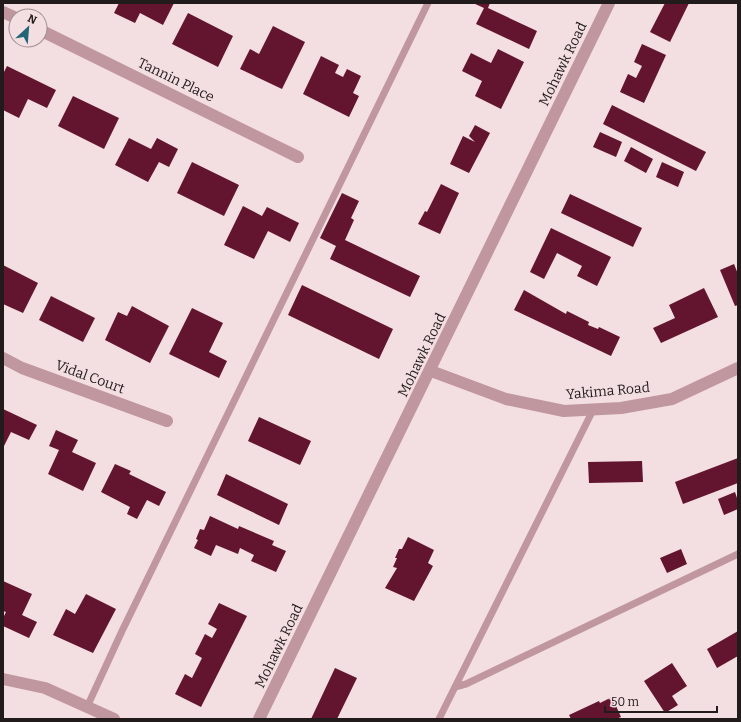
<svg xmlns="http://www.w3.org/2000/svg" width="741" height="722" font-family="Bitter,serif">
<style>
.building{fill:#63152f}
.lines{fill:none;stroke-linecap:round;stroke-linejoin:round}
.service{stroke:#c0979f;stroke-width:7}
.minor{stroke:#c0979f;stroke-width:12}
.labels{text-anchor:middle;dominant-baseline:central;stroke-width:4;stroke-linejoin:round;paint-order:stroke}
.street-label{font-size:14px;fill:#221b1c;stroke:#f3dee1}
</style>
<rect width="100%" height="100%" fill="#f3dee1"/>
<path class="building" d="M119 3H174L163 25 140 13 135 23 114 13Z
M473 3H490L488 8 537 31 529 49 476 24 484 8Z
M665 3H689L670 42 650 32Z
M188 13 233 36 218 67 172 44Z
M273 26 305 42 282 89 240 69 250 49 259 54Z
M642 44 666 55 644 103 620 92 628 74 636 78 642 66 634 62Z
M498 49 524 62 501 109 475 96 482 81 462 71 471 53 491 63Z
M321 56 339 65 335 73 343 77 347 69 361 76 353 93 359 96 349 117 303 94Z
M7 66 56 90 47 108 28 99 19 118 3 110V74Z
M73 96 119 118 104 149 58 126Z
M612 105 706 152 696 171 603 124Z
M475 125 490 133 469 173 450 164 463 136 475 142 469 136Z
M600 132 622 142 616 157 593 147Z
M129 138 151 149 157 138 178 149 169 167 159 162 148 182 115 165Z
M631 147 653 159 646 173 624 161Z
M192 162 239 185 224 216 177 193Z
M662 162 684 172 678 187 656 177Z
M441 184 459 193 440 234 418 224 425 211 427 212Z
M342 193 359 201 351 218 354 220 345 240 420 276 410 297 330 259 336 246 320 238Z
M570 194 642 228 633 247 561 213Z
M243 206 262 216 267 207 299 223 290 242 268 231 254 259 224 245Z
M551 228 611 257 597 286 577 276 582 266 557 253 544 279 530 272Z
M734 264 738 274V305L735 306 720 270Z
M3 265 38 283 23 313 3 304Z
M302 285 393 329 379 359 288 315Z
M704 288 718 317 661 343 653 328 675 318 669 305Z
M524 290 566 314 567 311 589 322 588 325 598 329 599 327 620 337 611 356 514 310Z
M51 296 95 318 83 342 39 320Z
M132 306 169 326 150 363 105 340 118 312 127 316Z
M192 308 223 323 209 352 227 361 219 378 169 354Z
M3 409 37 425 29 440 11 432 3 448Z
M259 417 311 441 300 465 248 441Z
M56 430 78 440 72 452 96 463 83 491 48 474 59 450 49 446Z
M738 458V483L683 504 675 482Z
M642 461 643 482 589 483 588 462Z
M115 464 131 471 129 474 166 492 159 506 147 500 137 519 127 514 130 507 101 492Z
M226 474 288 504 279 525 217 495Z
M735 492 738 501V509L724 515 718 499Z
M210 516 238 529 239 526 274 541 272 545 286 551 276 572 251 561 254 555 240 548 238 554 216 545 211 556 194 548 198 540 196 539 200 529 204 530Z
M408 537 434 550 428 563 433 566 414 601 385 588 397 568 393 567 397 558H395L399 549H402Z
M681 549 687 564 667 573 660 558Z
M3 581 32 594 22 615 37 622 29 638 3 626V618L6 612 3 611Z
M86 594 116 609 93 653 53 635 66 609 75 614Z
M219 603 247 616 201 707 175 694 185 674 192 678 202 658 195 654 205 634 212 638 217 629 208 624Z
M738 631V656L717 668 707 649Z
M672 663 687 686 672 696 678 705 665 713 644 681Z
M335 668 357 678 337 719H311Z
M612 697 621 717 616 719H571L569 715 599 701 600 703Z"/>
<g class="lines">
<path class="service" d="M455 687 466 684 738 554
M87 707 122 631 428 3
M439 719 593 410"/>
<path class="minor" d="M3 12 16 18
M40 30 298 157
M3 358 22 368 167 421
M431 371 506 399 564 411 621 408 672 399 738 368
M3 679 45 688 114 719
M259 719 609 3"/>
</g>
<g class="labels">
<g class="street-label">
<text transform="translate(563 64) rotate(-64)">Mohawk Road</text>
<text transform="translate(176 80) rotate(26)">Tannin Place</text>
<text transform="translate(422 355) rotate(-64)">Mohawk Road</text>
<text transform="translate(90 377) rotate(20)">Vidal Court</text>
<text transform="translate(608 391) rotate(-5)">Yakima Road</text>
<text transform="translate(279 646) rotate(-64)">Mohawk Road</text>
</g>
</g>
<rect width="741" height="722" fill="none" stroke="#221b1c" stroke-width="8"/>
<g transform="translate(28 28) rotate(26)"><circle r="19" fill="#f3dee1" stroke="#9f9092"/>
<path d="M0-3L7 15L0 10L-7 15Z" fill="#206676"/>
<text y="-6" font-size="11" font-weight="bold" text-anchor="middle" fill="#221b1c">N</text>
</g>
<path d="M605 706v6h112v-6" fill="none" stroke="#221b1c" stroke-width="2"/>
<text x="611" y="706" font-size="12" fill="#221b1c" stroke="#f3dee1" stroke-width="3" paint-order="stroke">50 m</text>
</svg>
